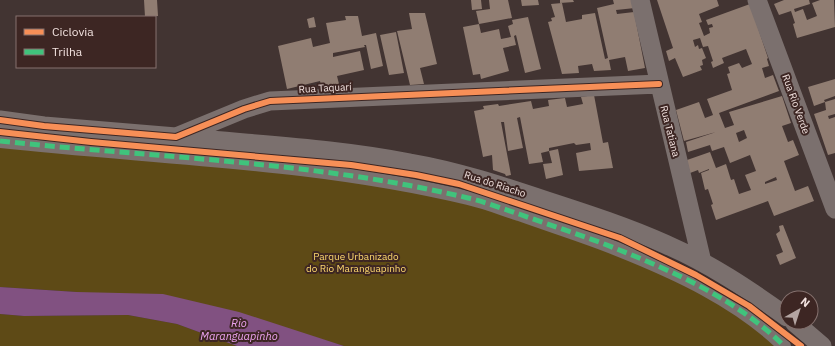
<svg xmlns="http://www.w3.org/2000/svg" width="835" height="346" font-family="'IBM Plex Sans',sans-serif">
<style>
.green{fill:#5e4a16}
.water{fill:#815181}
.building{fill:#907d72;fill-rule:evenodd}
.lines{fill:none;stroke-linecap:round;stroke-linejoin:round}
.pedestrian{stroke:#7b706e;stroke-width:14}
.minor{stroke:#7b706e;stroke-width:19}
.quiet{stroke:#40c37c;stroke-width:5;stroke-dasharray:10 5;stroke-linecap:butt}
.cycleway-casing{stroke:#3d2623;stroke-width:8}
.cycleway{stroke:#f78f57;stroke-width:6}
.labels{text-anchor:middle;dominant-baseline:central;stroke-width:4;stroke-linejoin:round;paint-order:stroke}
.street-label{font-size:10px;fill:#f2e2df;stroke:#3d2623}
.park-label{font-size:10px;fill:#fed96f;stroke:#3d2623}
.water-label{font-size:11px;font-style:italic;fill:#eca3ef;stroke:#3d2623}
</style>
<rect width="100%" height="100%" fill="#423432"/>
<path class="green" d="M0 141 155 155 471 198 708 292 784 346H344L294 331 77 292 0 287Z
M0 314 24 316 128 315 177 324 237 346H0Z"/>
<path class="water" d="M0 287 77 292 163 294 239 312 344 346H237L177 324 128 315 24 316 0 314Z"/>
<path class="building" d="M144 0H157L158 16 145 17Z
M471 0H481L482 9 472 10Z
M489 0H508L512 18 479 24 481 33 499 29 501 39 511 37 508 26 513 24 512 20 528 17 541 69 525 73 516 35 514 36 516 45 503 48 509 71 481 79 480 74 473 75 463 27 479 24 476 11 490 9Z
M521 0H538L539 5 522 6Z
M560 0H573L574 2 560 3Z
M613 0H633L635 8 616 10 617 14 634 12 645 68 628 71 625 57 609 60 611 70 594 71 592 64 578 66 579 73 562 74 548 22 552 21 551 18 555 17 551 4 562 3 566 22 582 19V15L595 13 605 59 608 58 597 8 614 4Z
M657 0H717L719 6 699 14 702 22 699 23 704 36 710 33 709 28 713 27 712 24 708 25 706 20 750 4 768 58 767 59 769 66 762 68 765 78 773 75 779 91 719 113 725 128 734 125 729 112 782 96 791 123 782 126 788 142 793 140 799 155 784 161 795 191 808 186 814 201 774 216 768 201 716 220 711 205 713 204 708 189 705 190 701 173 709 170V169L699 173 698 170 690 173 687 160 710 152 716 168 726 164 731 180 734 179 739 194 751 190 745 175 756 171 750 155 730 163 724 147 712 151 710 145 688 152 686 142 716 132 684 141 676 110 699 102 705 118 713 115 707 99 732 90 727 74 730 73 728 67 739 63 742 68 752 64 746 49 722 58 724 63 713 68 711 62 713 61 708 46 703 47 700 38 693 40 695 47 698 45 699 49 702 48 706 58 702 60 703 65 700 66 702 70 683 77 675 58 669 61 666 51 673 48ZM744 130 747 138 739 142 736 133ZM776 177 777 180 765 184V182Z
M784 0H809L810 4 794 9 795 12 803 9 807 20 817 16 812 3 820 0H834L835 27 797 38 793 24 795 23 791 11 779 15 774 4Z
M409 13H425L437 64 420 68 424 84 410 85 397 31 412 29Z
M345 16H358L362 36 376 33 383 66 371 69 366 45H364L365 47 333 53V57L360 51 364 70 337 76 340 88 322 90 320 81 287 89 278 46 311 38 313 47 330 43 326 23 346 20Z
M314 17 316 27 309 28 307 19Z
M396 32 404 73 389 75 380 35Z
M835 79V96L824 100 825 102 835 99V114L828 116 829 119 835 117V153L828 155 814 114 826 110 825 102 814 106 808 87Z
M594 95 603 143 608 142 613 168 579 171 576 153 591 150 590 143 576 145 574 143 549 148V151L558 149 563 175 546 179 543 164 552 163 549 151 541 153 543 162 529 164 520 117 517 118 523 148 508 151 504 122H501L511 175 506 176 505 174 493 170 492 155 483 157 474 111 484 109 483 106 498 104 499 106 531 101 533 109 549 106 548 100 565 98 567 107 583 104 581 97Z
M783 225 796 258 780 265 776 255 783 252 776 234 780 231 779 226Z"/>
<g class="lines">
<path class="pedestrian" d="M0 141C157 158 314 161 468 198 486 202 503 209 519 214 552 226 585 236 617 249 675 272 739 301 784 346"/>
<path class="minor" d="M640 0 702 262
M757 0 835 209
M0 120 44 126 176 137 244 109 270 101 659 84
M179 137C256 145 335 148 410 163 457 171 502 186 547 201 587 214 627 227 665 244 709 263 748 289 787 317
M794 322 822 346"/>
<path class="quiet" d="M0 141C157 158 314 161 468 198 486 202 503 209 519 214 552 226 585 236 617 249 675 272 739 301 784 346"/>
<g class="cycleway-casing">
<path id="cycleway" d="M0 120 44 126 176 137 244 109 270 101 659 84
M0 132 91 142 351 165 416 175 459 184 620 238 696 275 749 306 801 346"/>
</g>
<use href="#cycleway" class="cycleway"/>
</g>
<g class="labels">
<g class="street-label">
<text transform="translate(325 88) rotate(-3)">Rua Taquarí</text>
<text transform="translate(796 104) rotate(70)">Rua Rio Verde</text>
<text transform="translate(670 131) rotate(76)">Rua Tatiana</text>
<text transform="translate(495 184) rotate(18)">Rua do Riacho</text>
</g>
<g class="park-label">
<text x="356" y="256">Parque Urbanizado<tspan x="356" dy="12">do Rio Maranguapinho</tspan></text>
</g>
<g class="water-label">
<text x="239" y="323">Rio<tspan x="239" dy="13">Maranguapinho</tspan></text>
</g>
</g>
<rect x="16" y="16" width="140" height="52" fill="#3d2623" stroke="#85716e"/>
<rect x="24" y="29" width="20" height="6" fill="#f78f57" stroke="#85716e"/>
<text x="52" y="36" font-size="12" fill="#f2e2df">Ciclovia</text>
<rect x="24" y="49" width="20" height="6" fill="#40c37c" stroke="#85716e"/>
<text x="52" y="56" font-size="12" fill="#f2e2df">Trilha</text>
<g transform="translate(799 310) rotate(39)"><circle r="19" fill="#3d2623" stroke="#85716e"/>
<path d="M0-3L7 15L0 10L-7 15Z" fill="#b4a5a2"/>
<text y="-6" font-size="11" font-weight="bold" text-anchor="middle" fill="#f2e2df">N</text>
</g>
</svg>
